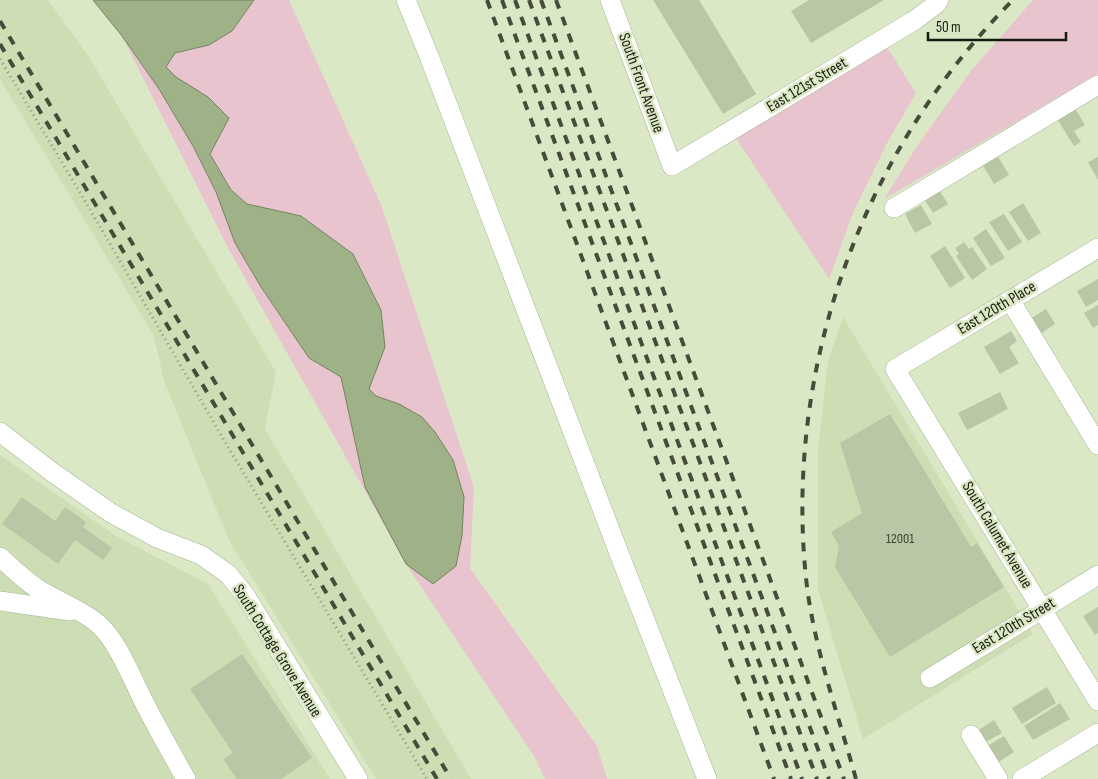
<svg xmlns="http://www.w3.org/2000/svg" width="1098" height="779" font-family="'Sofia Sans Condensed',sans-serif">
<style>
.built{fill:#cddeb4}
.green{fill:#e8c4ce}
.water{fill:#9fb186;stroke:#768462}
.building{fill:#b9c7a6}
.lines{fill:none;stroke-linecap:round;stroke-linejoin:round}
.minor-casing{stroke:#a6b493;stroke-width:20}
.path{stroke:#8d977e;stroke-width:3;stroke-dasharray:1 4;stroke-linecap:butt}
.minor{stroke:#fff;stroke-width:19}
.rail{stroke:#454c3a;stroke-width:4;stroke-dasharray:9 9;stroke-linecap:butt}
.labels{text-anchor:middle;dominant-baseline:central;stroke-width:5;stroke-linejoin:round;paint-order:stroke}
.number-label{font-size:14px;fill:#3f4634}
.street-label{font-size:16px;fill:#161b0e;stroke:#dae8c6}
</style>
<rect width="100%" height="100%" fill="#dae8c6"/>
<path class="built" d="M0 0H48L89 57 276 372 265 429 471 779H376L229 540 164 381 154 336 0 79Z
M843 317 1033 634 863 739 818 590V451L828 361Z
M0 455 116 536 208 584 330 779H0Z"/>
<path class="green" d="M95 0H289L382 207 474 488 470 568 597 746 607 779H545L534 756 406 564 227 246 122 36Z
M1033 0H1098V74L884 199 917 146 970 72Z
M887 47 916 93 886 145 853 213 829 279 736 138Z"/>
<path class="water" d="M93 0H254L232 31 209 45 175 53 166 67 176 77 208 97 229 118 210 154 231 190 247 204 301 216 353 254 381 310 385 347 369 389 376 396 399 404 422 417 435 432 453 460 464 497 462 536 456 566 433 584 406 564 365 487 341 377 309 358 261 287 235 243 216 192 193 146 159 89 122 36Z"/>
<path class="building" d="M653 0H699L756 94 723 114Z
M809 0H884L811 43 791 11Z
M1074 107 1085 125 1074 131 1081 142 1074 146 1056 117Z
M996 153 1009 175 994 184 981 162Z
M1098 157V180L1088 162Z
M937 187 948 204 933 213 922 196Z
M1023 203 1041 233 1028 241 1009 212Z
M921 205 932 224 915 233 905 214Z
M1004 214 1022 242 1008 251 989 222Z
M986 229 1005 258 991 266 973 238Z
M964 242 969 249 972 247 987 269 972 280 956 256 959 254 955 248Z
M945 246 965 278 950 288 930 256Z
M1098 279V300L1086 307 1077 291Z
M1098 305V325L1093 328 1084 313Z
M1046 309 1055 324 1039 335 1030 319Z
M1011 331 1017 341 1009 347 1019 363 1000 374 984 347Z
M1000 392 1008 409 967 430 958 413Z
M890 414 971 547 977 543 1004 587 890 657 835 567 839 546 831 532 862 513 840 443Z
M22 497 55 521 65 507 86 522 83 527 112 548 103 560 75 540 58 564 2 524Z
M1098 607V633L1095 635 1083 616Z
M242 654 312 758 281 779H237L223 759 233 753 190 689Z
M1047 687 1056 703 1022 724 1012 708Z
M1060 703 1070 719 1033 740 1024 726Z
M994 720 1002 733 984 743 977 731Z
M1004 736 1014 752 997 763 987 746Z"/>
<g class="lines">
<g class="minor-casing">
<path id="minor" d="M406 0 429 56 622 561 707 779
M610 0 672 166 915 20 935 5 939 0
M894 208 1098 85
M1098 248 895 369 1098 701
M1010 300 1098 445
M0 432 52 472 111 513 157 538 201 555 228 574 245 595 358 779
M0 557C12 568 24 580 38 589 57 601 80 609 97 623 117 639 132 679 144 702 157 728 172 754 186 779
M0 601 70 611
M930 678 1098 575
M971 735 998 779
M1022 779 1098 733"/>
</g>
<path class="path" d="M0 59 85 201 225 442 427 779"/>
<use href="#minor" class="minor"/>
<path class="rail" d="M487 0 774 779
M502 0 791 779
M515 0 802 779
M529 0 817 779
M541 0 829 779
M556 0 844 779
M0 21 451 779
M0 44 437 779
M856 779C838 714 813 645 806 578 784 367 863 150 1013 0"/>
</g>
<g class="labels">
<g class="number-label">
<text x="900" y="538">12001</text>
</g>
<g class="street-label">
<text transform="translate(641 83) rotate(70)">South Front Avenue</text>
<text transform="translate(807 85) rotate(-31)">East 121st Street</text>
<text transform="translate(997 308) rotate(-31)">East 120th Place</text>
<text transform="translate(997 535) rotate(59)">South Calumet Avenue</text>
<text transform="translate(1014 626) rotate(-31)">East 120th Street</text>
<text transform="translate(277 651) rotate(58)">South Cottage Grove Avenue</text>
</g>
</g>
<path d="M928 32v8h138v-8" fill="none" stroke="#161b0e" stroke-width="2.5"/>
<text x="936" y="32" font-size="15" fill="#161b0e" stroke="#dae8c6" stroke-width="4" paint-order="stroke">50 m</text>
</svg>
